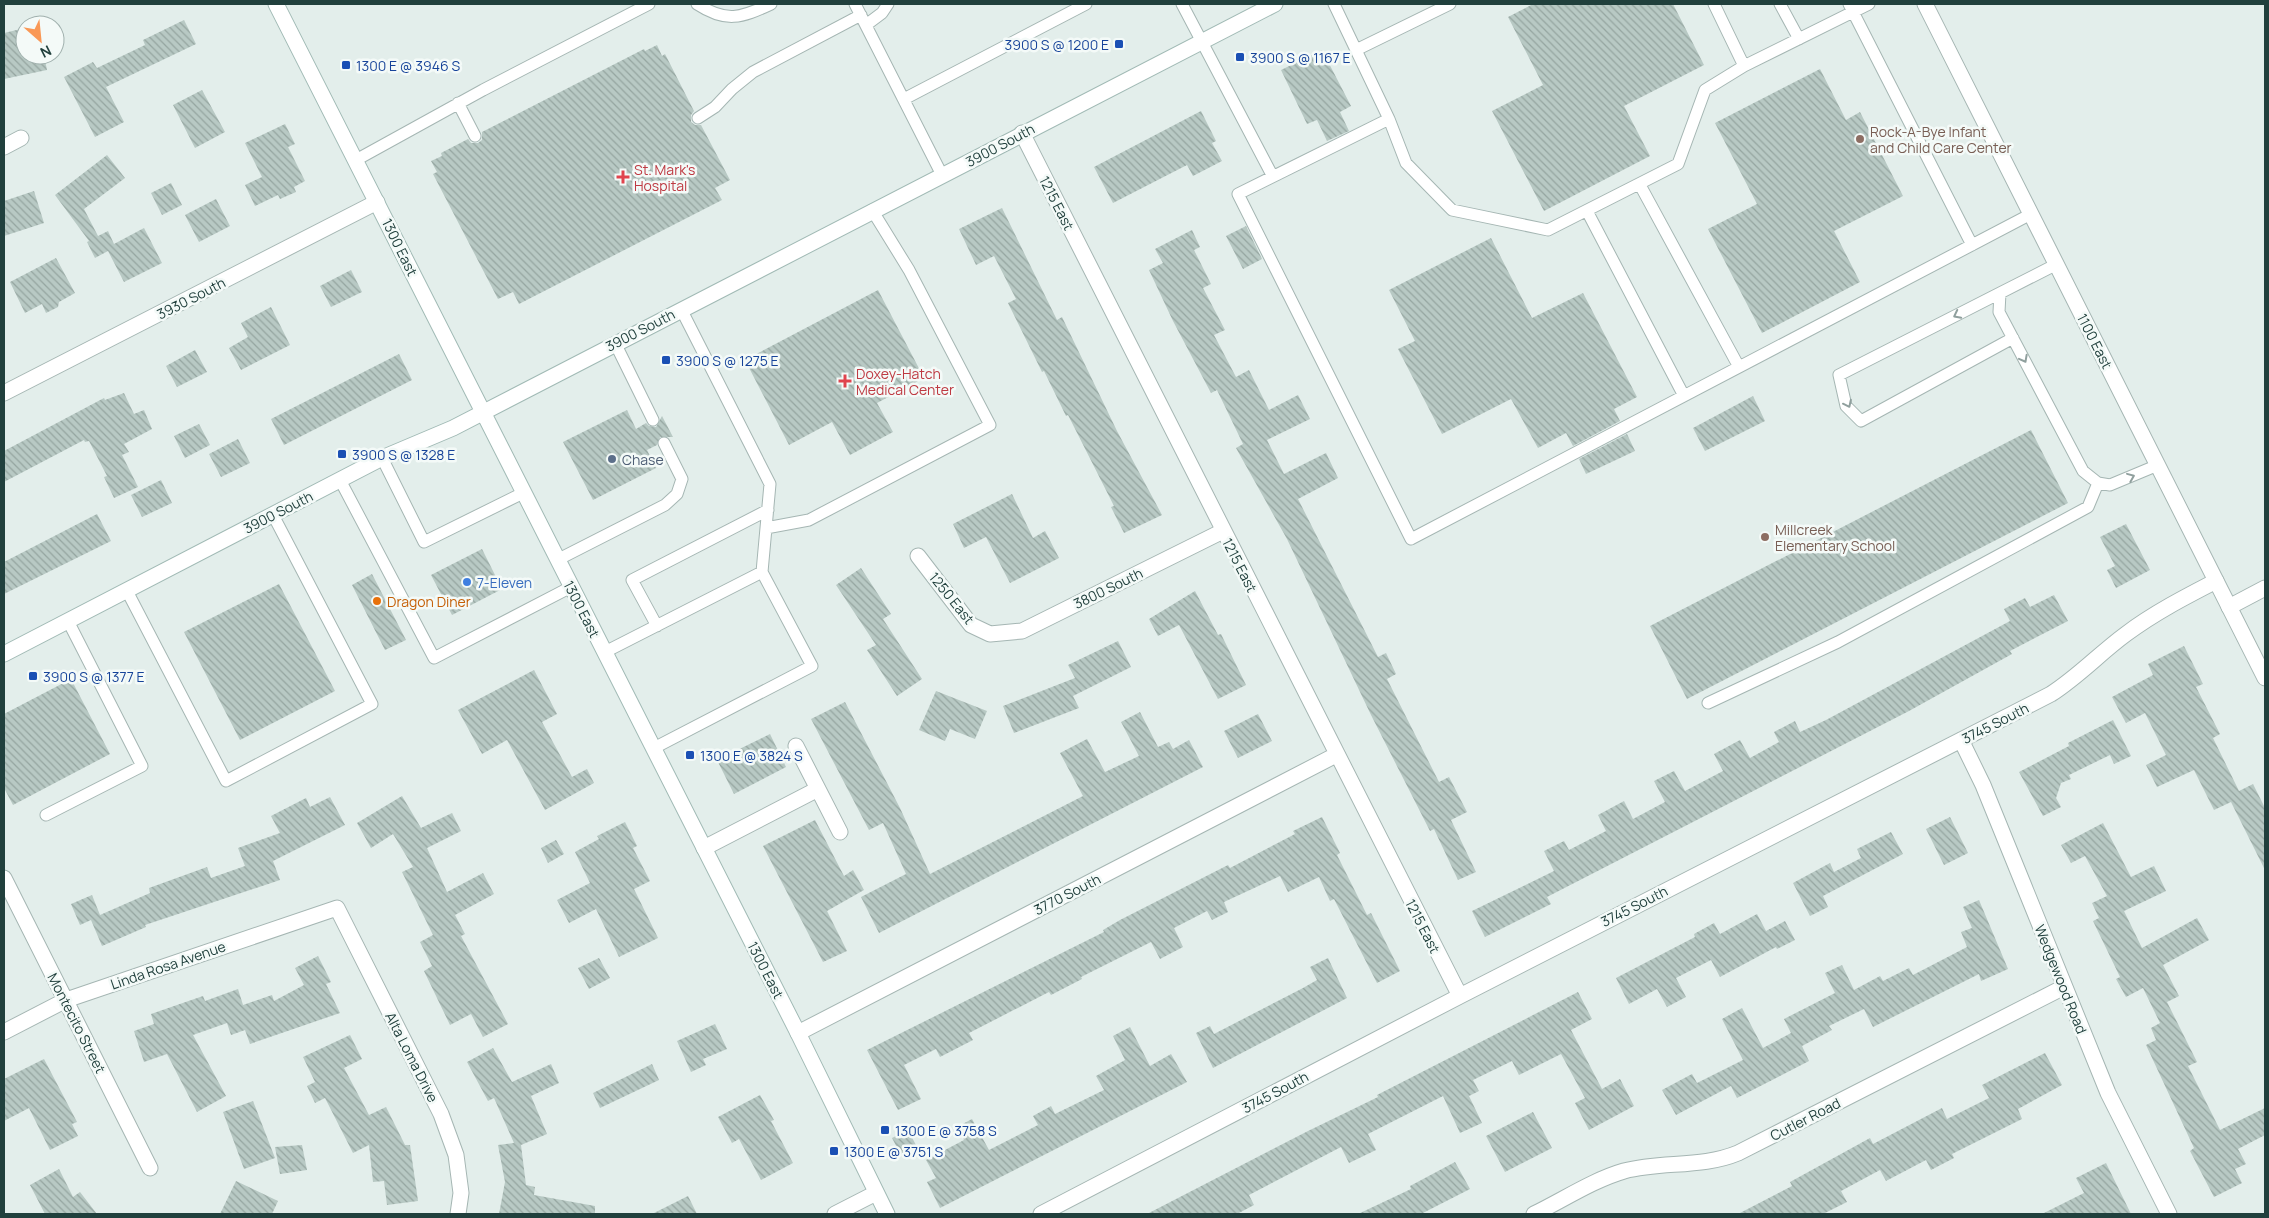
<svg xmlns="http://www.w3.org/2000/svg" width="2269" height="1218" font-family="Manrope,sans-serif">
<style>
.building{fill:url(#building-back-hatch)}
.lines{fill:none;stroke-linecap:round;stroke-linejoin:round}
.service-casing{stroke:#a5b6b3;stroke-width:13}
.minor-casing{stroke:#a5b6b3;stroke-width:17}
.tertiary-casing{stroke:#a5b6b3;stroke-width:17}
.secondary-casing{stroke:#a1bab5;stroke-width:17}
.service{stroke:#fff;stroke-width:11}
.minor{stroke:#fff;stroke-width:15}
.tertiary{stroke:#fff;stroke-width:15}
.secondary{stroke:#fff;stroke-width:15}
.oneway{stroke:#90a09e}
.transit-dot{fill:#1a4fb4;stroke:#f4faf8;stroke-width:2}
.education-dot{fill:#8d6e63;stroke:#f4faf8;stroke-width:2}
.health-dot{fill:#e0444e;stroke:#f4faf8;stroke-width:2}
.service-dot{fill:#5c6f8a;stroke:#f4faf8;stroke-width:2}
.shop-dot{fill:#3f7fe0;stroke:#f4faf8;stroke-width:2}
.food-dot{fill:#e8710a;stroke:#f4faf8;stroke-width:2}
.labels{text-anchor:middle;dominant-baseline:central;stroke-width:5;stroke-linejoin:round;paint-order:stroke}
.transit-label{font-size:14px;fill:#164399;stroke:#f4faf8;text-anchor:start}
.education-label{font-size:14px;fill:#785e54;stroke:#f4faf8;text-anchor:start}
.street-label{font-size:14px;fill:#21403d;stroke:#f4faf8}
.health-label{font-size:14px;fill:#be3a42;stroke:#f4faf8;text-anchor:start}
.service-label{font-size:14px;fill:#4e5e75;stroke:#f4faf8;text-anchor:start}
.shop-label{font-size:14px;fill:#366cbe;stroke:#f4faf8;text-anchor:start}
.food-label{font-size:14px;fill:#c56008;stroke:#f4faf8;text-anchor:start}
</style>
<defs>
<pattern id="building-back-hatch" width="6" height="6" patternUnits="userSpaceOnUse" patternTransform="scale(1.25)"><rect width="6" height="6" fill="#b8c9c4"/><path d="M-1 5l2 2M0 0l6 6M5-1l2 2" fill="none" stroke="#95a5a0"/></pattern>
</defs>
<rect width="100%" height="100%" fill="#e3eeeb"/>
<path class="building" d="M1533 4H1673L1704 65 1624 106 1650 156 1544 211 1492 111 1543 85 1508 17Z
M184 20 196 44 106 87 124 122 95 137 64 77 93 62 97 68 145 45 143 40Z
M25 28V55H44L47 70 4 79V33Z
M657 45 662 56 665 54 694 111 691 115V122L695 125H701L730 180 715 188 722 200 519 304 513 292 498 299 433 174 437 172 431 161 442 156 441 153 468 139 471 143H478L482 140V132L644 49 645 51Z
M1322 50 1351 106 1340 112 1349 131 1327 141 1317 120 1307 124 1281 70Z
M1820 69 1846 120 1860 112 1903 196 1834 231 1860 282 1762 333 1708 229 1757 204 1715 123Z
M202 90 225 132 195 148 173 105Z
M1201 111 1216 141 1212 143 1222 161 1193 176 1187 165 1113 203 1094 167Z
M285 124 295 144 288 147 305 181 294 187 296 192 280 199 278 195 255 206 245 185 262 177 245 143Z
M107 155 125 178 84 209 98 236 108 231 114 244 144 228 162 263 124 282 108 251 95 258 87 242 89 241 55 195Z
M171 183 182 205 162 215 151 193Z
M34 191 44 223 4 236V201Z
M216 199 230 226 199 242 185 215Z
M1002 208 1057 320 1062 317 1117 431 1162 515 1124 533 1111 507 1114 506 1068 415 1066 416 1044 371 1042 372 1008 303 1016 299 994 256 976 265 959 229Z
M1246 226 1262 259 1243 269 1226 236Z
M1192 230 1200 247 1194 250 1211 284 1203 288 1225 330 1214 335 1236 377 1249 370 1269 410 1298 395 1310 419 1267 440 1284 474 1326 453 1338 478 1298 499 1378 657 1386 653 1396 674 1387 679 1439 782 1449 777 1467 812 1451 820 1476 872 1458 880 1434 829 1430 831 1371 715 1287 539 1236 448 1243 444 1217 390 1211 393 1173 321 1149 270 1163 263 1155 249Z
M1491 238 1532 318 1583 293 1637 397 1614 409 1620 421 1573 446 1566 433 1538 448 1511 399 1442 434 1398 349 1415 341 1389 290Z
M56 258 75 293 59 302 58 307 46 313 42 304 25 313 10 282Z
M351 270 362 292 331 307 320 286Z
M878 290 924 378 877 403 893 432 850 455 832 422 789 445 745 360Z
M271 307 290 345 241 370 229 348 248 337 241 323Z
M195 350 207 372 177 387 166 366Z
M399 354 412 380 284 445 271 419Z
M124 393 134 414 144 410 152 429 124 444 129 452 122 455 138 487 114 498 104 477 107 476 89 441 85 442 84 440 4 482V451L104 398 105 400Z
M1753 396 1765 421 1705 451 1693 428Z
M627 410 636 429 646 423 649 426 656 427 662 416 673 437H660L657 445 647 450 656 468 593 500 563 442Z
M199 424 210 445 185 458 174 436Z
M2031 430 2068 503 1687 699 1650 626Z
M1627 434 1635 451 1586 474 1579 459Z
M238 439 250 463 221 477 209 454Z
M161 480 172 503 142 517 131 495Z
M1012 494 1033 538 1045 531 1059 558 1010 583 986 537 964 548 953 524Z
M97 514 111 541 4 594V562Z
M2126 524 2150 570 2116 588 2107 570 2115 566 2100 537Z
M482 549 502 589 452 615 431 575Z
M861 568 891 614 883 619 922 679 897 696 867 650 876 645 836 585Z
M372 574 406 640 385 650 352 585Z
M279 584 335 691 240 740 184 632Z
M1195 591 1218 635 1221 634 1246 685 1218 699 1179 625 1158 636 1149 619Z
M2054 595 2068 621 2010 651 2012 654 1909 711 1547 897 1551 904 1485 937 1472 911 1554 871 1544 851 1564 841 1569 850 1606 831 1598 815 1624 801 1633 819 1665 802 1654 781 1674 771 1685 791 1723 771 1714 754 1740 740 1750 758 1779 742 1774 732 1795 721 1800 732 1826 720 2010 621 2004 609 2025 598 2030 607Z
M1118 641 1131 667 1073 696 1079 708 1014 733 1003 706 1075 678 1068 665Z
M2184 646 2203 684 2196 687 2220 734 2213 738 2239 791 2253 784 2265 808V870L2231 802 2214 810 2194 770 2157 787 2146 765 2166 755 2145 713 2126 723 2112 697 2153 675 2148 664Z
M534 670 557 714 542 722 572 777 587 769 594 783 545 810 507 740 482 754 458 710Z
M71 679 110 754 13 805 4 788V714Z
M936 691 987 711 975 739 950 729 945 741 919 730Z
M845 702 900 808 930 874 1083 796 1060 753 1087 739 1105 772 1139 756 1121 722 1140 712 1158 747 1169 742 1173 749 1189 740 1203 767 879 933 861 897 906 874 883 823 869 830 811 719Z
M1258 714 1272 741 1238 758 1224 731Z
M2113 720 2131 756 2114 764 2110 755 2069 775 2071 779 2061 783 2056 798 2061 807 2043 816 2019 772 2069 746 2068 743Z
M770 734 786 767 734 794 717 760Z
M402 796 421 828 452 813 461 831 427 848 447 892 483 873 494 894 455 915 465 934 461 936 508 1024 483 1037 471 1014 450 1025 424 971 432 966 420 942 433 935 402 872 413 867 393 834 371 848 357 823Z
M330 797 345 825 273 861 280 880 145 925 146 927 102 946 91 920 80 925 71 904 92 895 100 915 150 893 149 888 207 867 211 878 245 866 238 848 280 833 271 816 306 798 310 807Z
M1322 817 1340 853 1337 855 1367 915 1371 913 1400 971 1377 983 1334 899 1330 901 1319 877 1288 892 1280 876 1224 902 1228 912 1212 920 1207 911 1174 928 1183 947 1160 959 1151 942 1081 977 1082 979 1051 995 1049 992 1045 994 969 1033 973 1040 940 1057 936 1049 904 1065 921 1099 898 1110 867 1050 1104 932 1103 930 1120 920 1228 865 1230 868 1295 834 1293 831Z
M1950 817 1968 853 1944 865 1926 829Z
M815 820 844 876 853 870 864 890 827 911 847 951 823 962 763 846Z
M625 822 637 846 633 848 650 881 634 889 658 938 619 957 596 909 569 923 557 900 590 883 575 852 599 839 597 836Z
M2103 823 2131 877 2154 866 2166 891 2124 911 2142 948 2197 918 2209 940 2163 965 2179 996 2167 1002 2197 1062 2188 1066 2220 1130 2265 1108V1135L2238 1149 2246 1164 2235 1169 2242 1183 2214 1197 2190 1151 2194 1148 2146 1045 2156 1040 2151 1028 2160 1023 2143 988 2126 997 2116 979 2120 977 2093 921 2099 918 2092 903 2107 896 2085 856 2071 863 2061 845Z
M1891 832 1903 854 1823 896 1828 907 1810 916 1793 883 1830 863 1834 872 1861 858 1857 849Z
M556 840 564 854 548 863 541 848Z
M1979 900 2008 969 1981 981 1979 974 1873 1027 1864 1009 1829 1026 1832 1030 1802 1046 1809 1061 1737 1098 1731 1086 1676 1115 1662 1090 1692 1074 1697 1083 1743 1060 1722 1019 1742 1008 1763 1048 1791 1033 1784 1019 1835 993 1825 973 1842 965 1854 990 1880 976 1883 981 1909 968 1913 975 1967 947 1961 932 1972 928 1963 907Z
M1757 914 1766 931 1785 921 1795 940 1777 949 1776 947 1720 977 1711 960 1676 978 1686 997 1667 1007 1657 989 1629 1004 1616 978 1695 937 1694 934 1714 923 1720 934Z
M318 956 331 982 326 984 340 1013 250 1044 245 1030 231 1035 227 1023 193 1035 226 1096 197 1112 167 1054 144 1062 134 1031 154 1024 151 1014 203 996 205 1001 238 989 243 1005 272 995 274 1001 304 985 295 968Z
M599 958 610 978 589 989 578 968Z
M1328 958 1347 998 1213 1068 1196 1033 1210 1026 1214 1034 1303 988 1317 980 1310 967Z
M1578 992 1592 1019 1571 1030 1602 1089 1620 1079 1634 1106 1589 1130 1575 1103 1585 1098 1561 1054 1519 1075 1512 1061 1473 1080 1479 1091 1469 1096 1482 1123 1460 1133 1443 1096 1368 1134 1376 1150 1349 1163 1341 1147 1249 1195 1254 1205 1237 1214H1147L1308 1131 1378 1097 1377 1095Z
M715 1024 727 1049 703 1059 706 1065 691 1072 677 1041Z
M1130 1027 1150 1066 1171 1054 1187 1082 940 1208 927 1182 936 1178 926 1160 964 1140 957 1127 972 1119 989 1150 1038 1125 1033 1116 1051 1106 1055 1114 1104 1090 1096 1076 1125 1060 1113 1036Z
M350 1035 362 1059 344 1068 369 1115 386 1107 405 1145H410L418 1201 387 1205 384 1181 373 1182 369 1145 353 1153 325 1098 315 1103 307 1086 315 1082 303 1057Z
M493 1048 512 1082 551 1064 559 1083 531 1096 547 1134 521 1145 526 1185 535 1187 534 1195 595 1206V1214H499L505 1182 498 1145 514 1143 494 1098 488 1101 467 1062Z
M2045 1053 2062 1085 2018 1109 2022 1119 1952 1154 1954 1158 1931 1170 1926 1160 1886 1181 1880 1170 1841 1191 1847 1202 1823 1214H1738L1792 1186 1790 1182 1870 1138 1873 1144 1942 1108 1947 1119 1989 1098 1982 1085Z
M44 1059 77 1122 72 1124 78 1136 50 1150 29 1108 4 1121V1079Z
M652 1064 659 1080 600 1108 593 1093Z
M760 1095 774 1120 771 1121 793 1163 761 1180 739 1139 732 1143 718 1117Z
M253 1101 275 1158 244 1169 223 1112Z
M1533 1112 1552 1148 1505 1172 1486 1136Z
M908 1130 917 1147 901 1155 892 1138Z
M302 1145 307 1170 280 1174 275 1147Z
M1455 1162 1470 1189 1421 1214H1358L1411 1189 1410 1186Z
M2106 1163 2131 1214H2042L2084 1193 2076 1178Z
M59 1169 73 1197 80 1192 97 1214H45L30 1185Z
M236 1181 278 1201 272 1214H220Z
M688 1196 697 1214H652Z"/>
<g class="lines">
<g class="service-casing">
<path id="service" d="M697 4C726 23 741 18 771 4
M855 4 942 175
M1182 4 1272 175
M1334 4 1389 119 1238 194 1411 539 2031 214
M1714 4 1744 66 1869 4
M1780 4 1799 39
M1849 4 1972 245
M866 25 882 13 888 4
M1356 50 1450 4
M904 99 1086 4
M458 103 475 136
M698 118 715 107 732 89 753 72 861 15
M1389 119 1406 163 1452 210 1548 230 1678 164 1705 90 1744 66
M356 160 483 90 649 4
M1640 185 1739 367
M1587 211 1684 396
M2057 264 2000 293 1999 312 2083 471 2098 483 2110 485 2158 465
M2000 293 1839 375 1846 406 1861 421 2013 338
M615 343 653 420
M382 458 424 542 523 493
M340 480 434 658 571 587
M766 528 809 520 990 425 909 270 872 210
M557 560 665 505 677 494 682 479 664 443
M127 591 226 781 372 704 273 515
M657 626 632 580 768 510
M605 652 762 572
M1708 703 1838 642 2088 507 2098 483
M654 748 812 666 762 572 770 484 681 309
M46 815 142 766 68 621"/>
</g>
<g class="minor-casing">
<path id="minor" d="M1022 133 1460 996
M4 147 21 138
M4 393 377 202
M918 556 971 625 990 634 1022 631 1223 531
M2229 607 2265 588
M1961 740 1983 785 2108 1093 2169 1214
M796 746 840 832
M704 848 818 789
M4 878 150 1168
M4 1032 66 1000 337 908 441 1114 456 1155 461 1193 458 1214
M798 1033 1336 755
M835 1214 876 1193
M1041 1214 1460 996 2051 694C2079 676 2100 653 2126 634 2154 613 2185 597 2216 581
M1534 1214C1563 1200 1593 1180 1624 1171 1662 1161 1702 1168 1738 1153L2064 987"/>
</g>
<g class="tertiary-casing">
<path id="tertiary" d="M1925 4 2265 678"/>
</g>
<g class="secondary-casing">
<path id="secondary" d="M276 4 798 1033 887 1214
M4 654 382 458 453 428 1275 4"/>
</g>
<use href="#service" class="service"/>
<use href="#minor" class="minor"/>
<use href="#tertiary" class="tertiary"/>
<use href="#secondary" class="secondary"/>
</g>
<defs><path id="oneway-chevron" d="M-2-3.5L2.5 0L-2 3.5" fill="none" stroke-width="1.6" stroke-linecap="round" stroke-linejoin="round" transform="scale(1.25)"/></defs>
<g class="oneway">
<use href="#oneway-chevron" transform="translate(1957 315) rotate(153)"/>
<use href="#oneway-chevron" transform="translate(2024 359) rotate(62)"/>
<use href="#oneway-chevron" transform="translate(1848 404) rotate(64)"/>
<use href="#oneway-chevron" transform="translate(2131 477) rotate(-22)"/>
</g>
<g class="transit-dot">
<rect x="1114" y="39" width="10" height="10" rx="2.5"/>
<rect x="1235" y="52" width="10" height="10" rx="2.5"/>
<rect x="341" y="60" width="10" height="10" rx="2.5"/>
<rect x="661" y="355" width="10" height="10" rx="2.5"/>
<rect x="337" y="449" width="10" height="10" rx="2.5"/>
<rect x="28" y="671" width="10" height="10" rx="2.5"/>
<rect x="685" y="750" width="10" height="10" rx="2.5"/>
<rect x="880" y="1125" width="10" height="10" rx="2.5"/>
<rect x="829" y="1146" width="10" height="10" rx="2.5"/>
</g>
<g class="education-dot">
<circle cx="1860" cy="139" r="5"/>
<circle cx="1765" cy="537" r="5"/>
</g>
<g class="health-dot">
<path d="M620.5 169.5h5v5h5v5h-5v5h-5v-5h-5v-5h5z"/>
<path d="M842.5 373.5h5v5h5v5h-5v5h-5v-5h-5v-5h5z"/>
</g>
<circle class="service-dot" cx="612" cy="459" r="5"/>
<circle class="shop-dot" cx="467" cy="582" r="5"/>
<circle class="food-dot" cx="377" cy="601" r="5"/>
<g class="labels">
<g class="transit-label">
<text x="1109" y="44" text-anchor="end">3900 S @ 1200 E</text>
<text x="1250" y="57">3900 S @ 1167 E</text>
<text x="356" y="65">1300 E @ 3946 S</text>
<text x="676" y="360">3900 S @ 1275 E</text>
<text x="352" y="454">3900 S @ 1328 E</text>
<text x="43" y="676">3900 S @ 1377 E</text>
<text x="700" y="755">1300 E @ 3824 S</text>
<text x="895" y="1130">1300 E @ 3758 S</text>
<text x="844" y="1151">1300 E @ 3751 S</text>
</g>
<g class="education-label">
<text x="1870" y="131">Rock-A-Bye Infant<tspan x="1870" dy="16">and Child Care Center</tspan></text>
<text x="1775" y="529">Millcreek<tspan x="1775" dy="16">Elementary School</tspan></text>
</g>
<g class="street-label">
<text transform="translate(1000 145) rotate(-28)">3900 South</text>
<text transform="translate(1057 203) rotate(63)">1215 East</text>
<text transform="translate(400 247) rotate(64)">1300 East</text>
<text transform="translate(191 298) rotate(-27)">3930 South</text>
<text transform="translate(640 330) rotate(-27)">3900 South</text>
<text transform="translate(2095 341) rotate(63)">1100 East</text>
<text transform="translate(278 512) rotate(-27)">3900 South</text>
<text transform="translate(1240 565) rotate(63)">1215 East</text>
<text transform="translate(1108 588) rotate(-26)">3800 South</text>
<text transform="translate(952 598) rotate(51)">1250 East</text>
<text transform="translate(582 609) rotate(63)">1300 East</text>
<text transform="translate(1995 723) rotate(-27)">3745 South</text>
<text transform="translate(1067 894) rotate(-27)">3770 South</text>
<text transform="translate(1634 906) rotate(-27)">3745 South</text>
<text transform="translate(1423 926) rotate(63)">1215 East</text>
<text transform="translate(168 965) rotate(-19)">Linda Rosa Avenue</text>
<text transform="translate(766 970) rotate(63)">1300 East</text>
<text transform="translate(2061 979) rotate(68)">Wedgewood Road</text>
<text transform="translate(77 1023) rotate(63)">Montecito Street</text>
<text transform="translate(412 1057) rotate(63)">Alta Loma Drive</text>
<text transform="translate(1275 1092) rotate(-28)">3745 South</text>
<text transform="translate(1805 1119) rotate(-27)">Cutler Road</text>
</g>
<g class="health-label">
<text x="634" y="169">St. Mark's<tspan x="634" dy="16">Hospital</tspan></text>
<text x="856" y="373">Doxey-Hatch<tspan x="856" dy="16">Medical Center</tspan></text>
</g>
<g class="service-label">
<text x="622" y="459">Chase</text>
</g>
<g class="shop-label">
<text x="477" y="582">7-Eleven</text>
</g>
<g class="food-label">
<text x="387" y="601">Dragon Diner</text>
</g>
</g>
<rect width="2269" height="1218" fill="none" stroke="#21403d" stroke-width="10"/>
<g transform="translate(40 40) rotate(153)"><circle r="24" fill="#f4faf8" stroke="#a0b0ad"/>
<path d="M0-4L9 19L0 12L-9 19Z" fill="#f99856"/>
<text y="-8" font-size="14" font-weight="bold" text-anchor="middle" fill="#21403d">N</text>
</g>
</svg>
